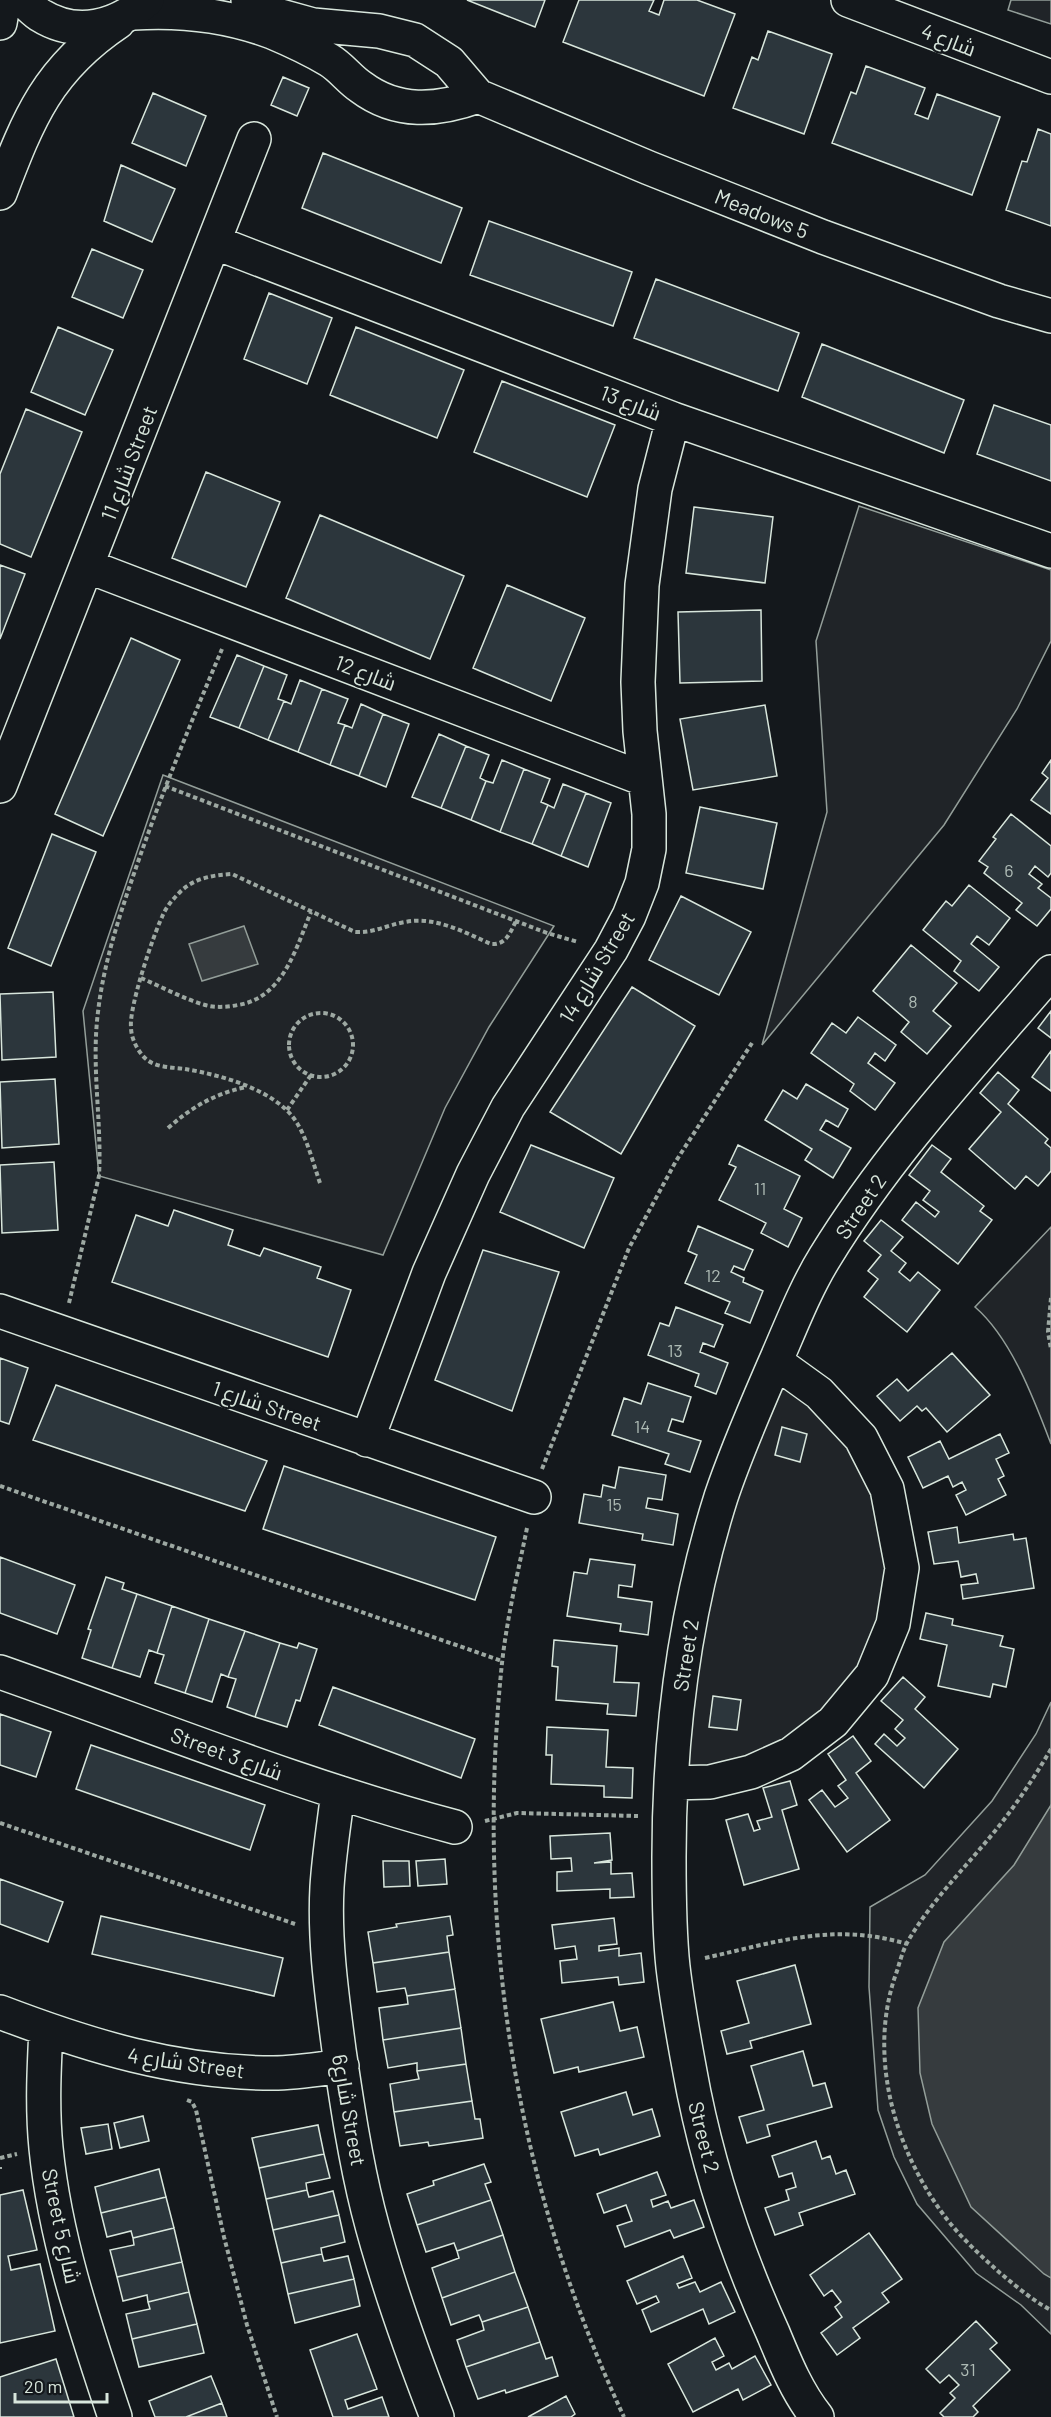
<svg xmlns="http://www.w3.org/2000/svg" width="1051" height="2417" font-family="Barlow,Cairo,sans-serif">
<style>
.green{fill:#202428;stroke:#939e99;stroke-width:1.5}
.water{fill:#363b3e;stroke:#939e99;stroke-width:1.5}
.building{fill:#2c363c;stroke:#d8e6dc;stroke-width:1.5}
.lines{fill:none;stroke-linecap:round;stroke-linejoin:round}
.minor-casing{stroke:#d8e6dc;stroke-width:36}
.major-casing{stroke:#d8e6dc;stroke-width:36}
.path{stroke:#9da8a2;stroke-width:4;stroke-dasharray:4.5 3;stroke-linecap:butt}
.minor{stroke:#14181c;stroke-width:33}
.major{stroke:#14181c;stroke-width:33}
.fence{stroke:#d8e6dc;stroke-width:1.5;stroke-dasharray:8 3;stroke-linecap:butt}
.labels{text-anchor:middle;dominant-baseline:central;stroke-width:4.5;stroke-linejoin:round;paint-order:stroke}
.number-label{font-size:18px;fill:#adbab4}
.street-label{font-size:21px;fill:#d8e6dc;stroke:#14181c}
</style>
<rect width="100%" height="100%" fill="#14181c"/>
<path class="green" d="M1011 0H1051V24L1008 10Z
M859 506 1051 570V641L1017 709 944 825 762 1045 827 812 816 641Z
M163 775 554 926 489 1027 445 1108 383 1255 99 1176 83 1011Z
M1051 1227V1444C1034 1399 1011 1338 975 1307Z
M776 1362 887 1489 893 1624 791 1754 671 1783 677 1700Z
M1051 1702V2334L1021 2305 976 2273 917 2204 894 2157 878 2110 869 1987 870 1907 925 1875 992 1801 1036 1734Z"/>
<path class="water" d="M244 926 258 964 202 981 189 944Z
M1051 1805V2278L1044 2274 971 2207 932 2124 920 2073 918 2008 944 1942 1014 1865Z"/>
<path class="building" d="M467 0H545L535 27Z
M579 0H654L649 11 659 15 664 0H697L735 14 704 96 563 42Z
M768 31 832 54 804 134 733 108 752 57 758 60Z
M866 66 925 88 915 114 928 119 937 94 1000 117 972 195 832 143 851 92 856 94Z
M283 77 309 88 297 116 271 105Z
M153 93 206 116 186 166 132 143Z
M1038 129 1051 134V226L1006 210 1022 161 1027 162Z
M323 153 462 208 441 263 302 208Z
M121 165 175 189 152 242 104 221Z
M489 221 632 272 613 326 470 275Z
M92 249 143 270 123 318 72 297Z
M656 279 799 333 778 391 634 338Z
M269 293 332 318 307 384 244 359Z
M58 327 113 350 85 415 31 392Z
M356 327 464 370 437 438 330 395Z
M822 344 964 400 944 453 802 397Z
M502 381 615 425 587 497 474 452Z
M994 405 1051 425V481L977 454Z
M26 409 82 432 31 557 0 544V474Z
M206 472 280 502 246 587 172 558Z
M694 507 773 517 765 583 686 573Z
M320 515 464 576 430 659 286 598Z
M0 565 25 574 0 639Z
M507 585 585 618 551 701 473 668Z
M761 610 762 681 680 683 678 612Z
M131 638 180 660 103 836 55 814Z
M237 655 264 666 239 728 210 717Z
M264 666 287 675 278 699 284 701 268 740 239 728Z
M300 680 322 689 298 752 268 740 284 701 291 704Z
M322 689 348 699 338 723 345 725 330 765 298 752Z
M361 704 383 714 359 776 330 765 345 725 352 728Z
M765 705 777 776 693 790 680 719Z
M383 714 409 724 386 787 359 776Z
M439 734 466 746 441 808 412 797Z
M466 746 489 755 480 778 486 781 471 820 441 808Z
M502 760 524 769 500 832 471 820 486 781 493 783Z
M1051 760V814L1031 800 1048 778 1042 773Z
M524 769 550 779 541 802 548 805 532 844 500 832Z
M563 784 586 793 561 856 532 844 548 805 554 808Z
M586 793 611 803 588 867 561 856Z
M700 807 777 823 763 889 686 873Z
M1011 814 1051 846V873L1048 877 1035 866 1029 874 1042 884 1038 888 1051 898V909L1037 926 1016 910 1022 903 984 873 988 867 979 861 996 839 993 837Z
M52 834 96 852 51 966 8 948Z
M969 885 1010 918 989 945 977 936 971 944 999 967 979 991 954 971 961 961 923 930 946 901 952 906Z
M681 896 751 932 719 995 649 960Z
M911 945 957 983 933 1011 951 1026 927 1054 901 1032 909 1022 873 991Z
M632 987 695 1026 621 1154 550 1112Z
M53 992 56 1057 2 1060 0 994Z
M1051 1011V1038L1038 1028Z
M858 1017 896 1045 885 1061 875 1053 868 1063 895 1083 875 1110 850 1091 854 1084 811 1053 832 1023 846 1033Z
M1051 1051V1091L1032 1077Z
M998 1072 1019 1090 1008 1104 1048 1139 1045 1143 1051 1148V1171L1038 1186 1026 1176 1015 1189 969 1149 1001 1112 980 1093Z
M55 1079 59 1144 2 1148 0 1082Z
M806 1084 848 1109 838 1127 826 1120 820 1130 851 1148 833 1178 805 1160 812 1149 765 1120 783 1090 797 1099Z
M531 1145 614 1178 584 1248 500 1212Z
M738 1145 800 1176 784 1209 802 1218 788 1247 761 1233 766 1223 719 1200 736 1167 729 1164Z
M932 1145 951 1159 941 1172 984 1206 980 1211 992 1220 958 1264 902 1220 916 1202 935 1217 939 1212 923 1200 930 1191 909 1175Z
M54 1162 58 1230 2 1233 0 1165Z
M174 1210 233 1230 228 1245 260 1256 264 1248 321 1267 317 1278 351 1290 328 1357 112 1282 136 1215 168 1226Z
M881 1220 903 1237 891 1251 906 1263 899 1272 910 1281 918 1272 940 1290 907 1332 864 1297 878 1279 868 1271 881 1255 864 1241Z
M698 1226 753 1250 744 1270 734 1266 731 1272 744 1278 743 1282 763 1291 750 1323 725 1313 730 1302 685 1283 697 1255 688 1251Z
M483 1250 559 1272 512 1411 435 1380Z
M676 1307 723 1325 714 1347 703 1343 700 1352 728 1363 716 1394 695 1386 699 1374 648 1355 660 1323 669 1326Z
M952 1353 990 1395 947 1432 926 1408 922 1411 917 1406 900 1421 877 1396 897 1379 908 1391Z
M0 1358 28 1368 9 1424 0 1421Z
M648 1383 691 1397 683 1422 672 1419 668 1431 701 1441 690 1472 665 1464 669 1454 612 1435 624 1398 641 1404Z
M56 1385 267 1461 245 1511 33 1440Z
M782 1427 807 1434 800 1462 775 1455Z
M1000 1434 1009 1453 996 1459 1004 1476 998 1479 1006 1495 966 1515 956 1495 966 1490 962 1482 953 1487 948 1476 923 1488 908 1457 940 1441 949 1459Z
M284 1466 496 1537 475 1600 263 1529Z
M619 1467 666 1475 662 1500 648 1498 646 1508 678 1514 673 1545 642 1540 643 1534 579 1523 584 1494 601 1497 603 1485 615 1488Z
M957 1527 959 1543 1013 1534 1014 1540 1026 1538 1034 1588 963 1599 961 1585 978 1583 976 1574 961 1577 958 1561 934 1564 928 1532Z
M0 1557 75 1585 57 1634 0 1613Z
M590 1559 635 1565 632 1587 619 1585 618 1597 652 1602 648 1635 620 1631 621 1624 567 1616 574 1572 587 1574Z
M106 1577 124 1583 122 1589 137 1594 112 1668 82 1658 91 1630 88 1629Z
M137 1594 172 1606 157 1653 149 1650 140 1677 112 1668Z
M172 1606 209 1619 185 1693 155 1683 164 1655 157 1653Z
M926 1613 953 1619 952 1625 1003 1636 1000 1646 1014 1649 1006 1687 993 1684 990 1697 938 1686 947 1645 920 1639Z
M209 1619 245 1631 228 1677 221 1674 212 1702 185 1693Z
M245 1631 280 1643 255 1717 227 1707 236 1679 228 1677Z
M554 1640 617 1646 614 1682 639 1683 636 1716 607 1714 608 1704 556 1700 558 1667 552 1666Z
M280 1643 297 1648 299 1643 317 1649 300 1701 296 1700 287 1727 255 1717Z
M903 1677 925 1697 915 1709 958 1749 924 1788 875 1744 884 1734 897 1746 905 1738 895 1729 903 1720 881 1701Z
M333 1687 475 1739 461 1778 319 1725Z
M713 1696 741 1700 737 1730 709 1727Z
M0 1714 51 1732 36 1777 0 1765Z
M547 1727 608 1730 606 1767 633 1768 632 1798 604 1797V1786L551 1784 552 1755H546Z
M853 1736 871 1761 856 1773 890 1820 847 1852 809 1800 822 1790 835 1807 848 1798 838 1786 846 1780 828 1754Z
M91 1745 265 1805 250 1850 76 1789Z
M790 1781 797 1805 782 1810 799 1869 744 1885 726 1820 748 1814 754 1831 760 1829 757 1821 772 1817 763 1788Z
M610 1833 612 1860 594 1863 611 1862V1874L632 1873 634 1897 610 1898V1889L557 1891V1872L572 1871 571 1858 551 1859 550 1836Z
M445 1859 447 1884 418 1886 416 1861Z
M383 1861H409L410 1886 384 1887Z
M0 1879 63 1902 48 1942 0 1924Z
M101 1916 283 1958 274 1996 92 1954Z
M450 1916 453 1935 447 1936 449 1952 373 1963 368 1932 397 1927 396 1924Z
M614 1918 617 1944 599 1946V1951L619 1948V1956L641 1953 644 1982 619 1985 618 1977 562 1983 560 1961 577 1959 575 1946 555 1949 552 1925Z
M449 1952 455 1989 407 1996 405 1988 377 1992 373 1963Z
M795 1965 811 2024 750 2041 752 2048 727 2054 721 2031 749 2023 737 1981Z
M455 1989 461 2028 383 2040 379 2008 408 2004 407 1996Z
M613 2002 620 2031 637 2027 644 2057 579 2072 578 2067 554 2073 541 2019Z
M461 2028 466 2064 417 2071V2063L388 2068 383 2040Z
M803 2051 813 2086 825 2083 832 2107 767 2125 770 2136 747 2143 739 2117 764 2110 751 2066Z
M466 2064 472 2101 394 2112 390 2084 419 2079 417 2071Z
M626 2092 633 2115 652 2109 660 2136 600 2155 598 2149 575 2156 561 2112Z
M472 2101 475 2119H480L483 2138 429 2146 428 2142 400 2146 394 2112Z
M143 2116 149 2141 120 2148 114 2123Z
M108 2124 112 2149 86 2154 81 2128Z
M318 2125 324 2154 259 2168 252 2138Z
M816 2141 822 2159 830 2156 836 2174 846 2170 855 2194 799 2213 803 2225 775 2235 765 2208 789 2200 786 2190 796 2187 792 2173 779 2177 772 2156Z
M324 2154 330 2178 306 2183 307 2190 266 2199 259 2168Z
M484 2164 491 2182 485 2184 491 2200 417 2225 407 2194 434 2185 433 2181Z
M159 2169 166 2197 101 2213 95 2187Z
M657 2172 666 2195 651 2200 653 2207 668 2201 671 2208 694 2200 704 2227 674 2238 670 2230 625 2247 617 2226 632 2221 626 2205 604 2213 597 2194Z
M23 2190 37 2250 8 2256 11 2270 40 2264 55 2331 0 2343V2195Z
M307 2190 309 2197 333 2191 339 2215 273 2230 266 2199Z
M166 2197 174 2228 133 2238 131 2231 107 2237 101 2213Z
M491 2200 503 2235 457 2251 454 2243 426 2252 417 2225Z
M339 2215 345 2242 321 2248 322 2254 281 2263 273 2230Z
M174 2228 182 2262 117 2277 110 2250 134 2245 133 2238Z
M869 2233 902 2279 882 2293 889 2302 853 2328 860 2338 837 2355 821 2333 842 2317 835 2307 841 2302 832 2290 824 2296 810 2275Z
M503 2235 515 2272 442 2298 432 2268 459 2258 457 2251Z
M322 2254 324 2261 348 2256 354 2279 288 2294 281 2263Z
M683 2256 692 2278 677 2284 679 2288 695 2282 700 2292 721 2282 735 2312 709 2324 703 2309 651 2332 642 2310 659 2302 656 2296 637 2304 627 2281Z
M182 2262 189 2292 148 2302 147 2295 123 2301 117 2277Z
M515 2272 528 2307 482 2322 479 2315 451 2325 442 2298Z
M354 2279 360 2306 295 2323 288 2294Z
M189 2292 197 2324 132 2339 126 2314 150 2309 148 2302Z
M528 2307 540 2342 466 2367 457 2340 484 2330 482 2322Z
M976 2321 997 2343 990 2349 1010 2370 973 2406 978 2412 973 2417H944L940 2413 955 2398 950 2393 959 2385 949 2375 940 2383 926 2369Z
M197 2324 204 2353 139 2367 132 2339Z
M357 2334 377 2389 345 2400 348 2409 382 2397 389 2417H333L310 2350Z
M715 2338 724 2356 712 2362 716 2370 729 2363 732 2369 755 2356 771 2385 743 2400 738 2389 693 2412 668 2364Z
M540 2342 546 2359 552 2357 558 2376 506 2393 505 2390 478 2399 466 2367Z
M56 2359 74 2417H0V2377Z
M211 2376 222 2403 186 2417H155L149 2401Z
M566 2396 575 2414 571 2417H528Z
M222 2403 227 2417H186Z"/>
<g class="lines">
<g class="minor-casing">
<path id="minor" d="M248 0 277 15 313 25 379 31 415 40 449 62 478 96 649 168 823 237 999 301 1051 316
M848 0 1051 77
M133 13C180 10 227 15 272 32 291 40 312 50 329 60 342 68 349 79 361 87 397 114 437 111 478 96
M214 242 673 419 1051 551
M87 566 644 779
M0 786 254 139
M0 1311 534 1497
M367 1440 429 1273 473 1174 508 1107 611 950 629 916 642 883 649 849V814L640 731 638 682 642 585 655 489 673 419
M0 1672C151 1725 301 1786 455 1827
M671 1783 710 1782 751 1772 791 1754 833 1722 872 1675 893 1624 902 1568 887 1489 861 1438 819 1393 776 1362
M338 1792C334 1824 329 1855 327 1887 324 1941 332 1996 339 2050 347 2104 355 2158 368 2210 386 2281 411 2350 437 2417
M0 2012C89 2046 177 2073 273 2073 296 2073 319 2069 342 2066
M46 2029C44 2069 42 2108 46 2148 55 2240 86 2330 115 2417
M817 2417C797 2392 785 2362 773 2333 738 2256 711 2176 694 2093 686 2051 678 2010 673 1967 669 1931 669 1893 669 1857 669 1735 684 1614 721 1497 736 1452 755 1409 774 1365 790 1329 804 1291 825 1257 888 1154 972 1064 1051 972"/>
</g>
<g class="major-casing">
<path id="major" d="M23 0C28 5 34 11 40 15 77 38 117 27 147 0
M0 23 4 0
M0 193C29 117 48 69 118 22"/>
</g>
<path class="path" d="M165 786 547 933 578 942
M141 978C162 987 184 999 205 1005 216 1008 227 1007 238 1005 283 998 296 948 311 912
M289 1045a32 32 0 1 1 64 0a32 32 0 1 1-64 0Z
M287 1110 311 1075
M168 1128C192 1107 214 1094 246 1087
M320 1183C313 1163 308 1141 297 1123 277 1090 221 1075 185 1069 171 1067 153 1068 143 1056 136 1048 131 1037 131 1027 129 1007 153 936 162 917 166 907 173 899 181 891 195 878 213 875 232 874L355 932C374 933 387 925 405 922 435 916 464 932 491 944 506 945 510 933 516 921
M1051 1298 1048 1332 1051 1349
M69 1303 99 1176C102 1121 91 1067 98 1012 104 960 121 911 138 862 163 790 192 720 222 649
M542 1469 629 1248 676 1161 752 1043
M0 1486 502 1661
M527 1528C518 1572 507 1618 502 1663 475 1923 513 2180 624 2417
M1051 1749C1034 1778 1016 1805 995 1831 965 1868 932 1900 908 1941 903 1950 900 1961 897 1971 867 2052 893 2146 943 2214 959 2236 980 2255 1000 2273 1016 2286 1033 2301 1051 2310
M485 1821 517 1813 638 1816
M0 1823 295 1924
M705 1958C777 1942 833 1922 907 1944
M187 2100 192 2102 196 2110 224 2237 247 2325 277 2417
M0 2158 17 2154"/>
<use href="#minor" class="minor"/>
<use href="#major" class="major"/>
<path class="fence" d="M0 2168H2"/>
</g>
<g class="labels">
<g class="number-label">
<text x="1009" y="870">6</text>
<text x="913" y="1001">8</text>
<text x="760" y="1188">11</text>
<text x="713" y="1275">12</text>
<text x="675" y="1350">13</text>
<text x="642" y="1426">14</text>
<text x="614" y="1504">15</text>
<text x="968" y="2369">31</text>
</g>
<g class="street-label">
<text transform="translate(949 39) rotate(21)">شارع 4</text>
<text transform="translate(762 213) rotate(22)">Meadows 5</text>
<text transform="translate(631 402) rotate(21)">شارع 13</text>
<text transform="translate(128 463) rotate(-69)">شارع 11 Street</text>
<text transform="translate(366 672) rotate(21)">شارع 12</text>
<text transform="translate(596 967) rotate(-59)">شارع 14 Street</text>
<text transform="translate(860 1206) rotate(-56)">Street 2</text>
<text transform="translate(267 1405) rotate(19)">شارع 1 Street</text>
<text transform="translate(685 1655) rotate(-81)">Street 2</text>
<text transform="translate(227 1753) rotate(20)">Street شارع 3</text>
<text transform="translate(186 2062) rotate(8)">شارع 4 Street</text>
<text transform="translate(350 2110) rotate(80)">شارع6 Street</text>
<text transform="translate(705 2137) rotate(76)">Street 2</text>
<text transform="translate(62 2226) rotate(78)">Street شارع 5</text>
</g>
</g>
<path d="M15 2393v9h92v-9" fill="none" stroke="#d8e6dc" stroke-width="3"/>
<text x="24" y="2393" font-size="18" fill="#d8e6dc" stroke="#14181c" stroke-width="4.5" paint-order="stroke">20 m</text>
</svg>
